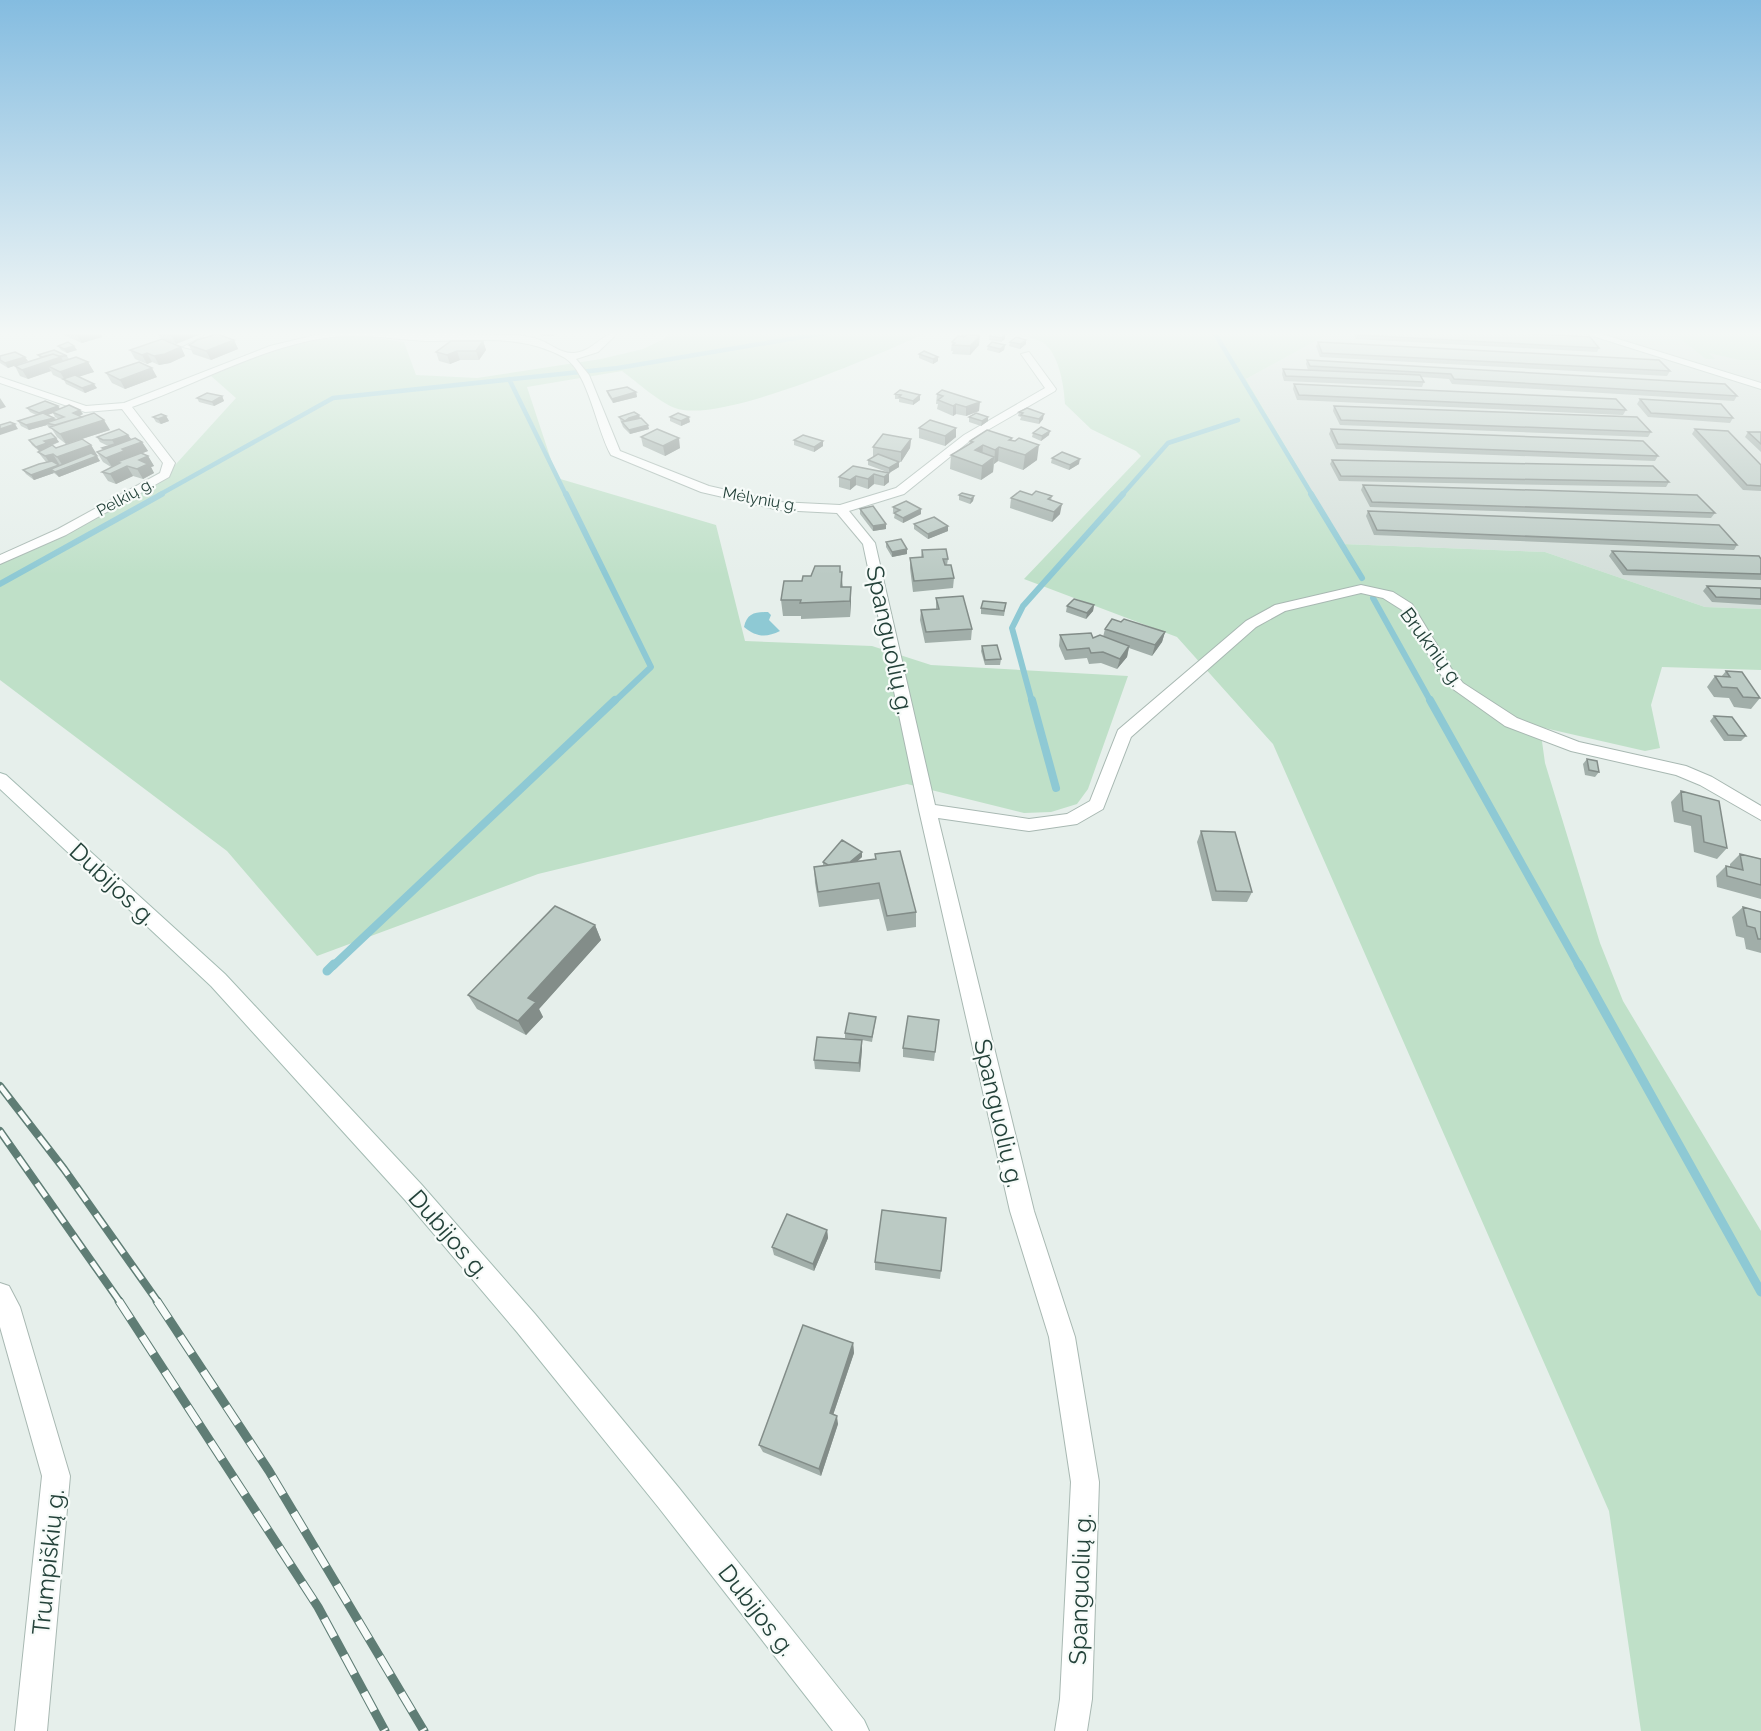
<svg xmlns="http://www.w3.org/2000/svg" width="1761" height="1731" font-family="Raleway,sans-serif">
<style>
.built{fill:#d4dfda}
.green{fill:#bfe0c8}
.water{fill:#8ec9d4}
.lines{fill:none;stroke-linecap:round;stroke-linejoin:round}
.stream-far3{stroke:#8ec9d4;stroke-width:4.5}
.stream-far2{stroke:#8ec9d4;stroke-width:6}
.stream-far1{stroke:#8ec9d4;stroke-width:8}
.stream{stroke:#8ec9d4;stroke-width:9}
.minor-casing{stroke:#a8b8b2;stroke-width:2}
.secondary-casing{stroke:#a4bbb3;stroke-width:2}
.minor{fill:#fff;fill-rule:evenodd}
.secondary{fill:#fff;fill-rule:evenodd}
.rail-far1-casing{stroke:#5f7d75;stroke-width:8}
.rail-casing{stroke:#5f7d75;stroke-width:9}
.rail-far1{stroke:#f7fbf9;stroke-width:5;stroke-dasharray:16;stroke-linecap:butt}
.rail{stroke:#f7fbf9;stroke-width:7;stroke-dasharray:21;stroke-linecap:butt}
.wall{fill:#a1aea9;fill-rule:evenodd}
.shaded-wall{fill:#838d89}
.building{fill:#bbcac4;stroke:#838d89;stroke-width:1.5}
.labels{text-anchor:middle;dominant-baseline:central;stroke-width:4.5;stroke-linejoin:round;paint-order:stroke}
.far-street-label{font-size:16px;fill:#24423a;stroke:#f7fbf9}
.street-label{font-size:20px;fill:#24423a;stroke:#f7fbf9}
.near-street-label{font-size:24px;fill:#24423a;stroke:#f7fbf9}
</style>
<rect width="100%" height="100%" fill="#e6efeb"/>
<path class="built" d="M1332 332H1761V609L1705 607 1545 552 1343 544 1246 379Z"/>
<path class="green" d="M671 332H929C881 353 721 425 675 408 659 402 637 382 622 371L527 387 557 478 716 525 745 641 872 646 931 665 1128 676 1088 789 1077 804 1051 812 1024 813 907 784 538 874 317 956 227 851 0 680V564L166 475 236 398 211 376C252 358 299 340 344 337 364 335 384 339 404 342L416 375 477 378 601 359 643 349 664 339Z
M988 332H1332L1246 379 1343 544 1545 552 1705 607 1761 609V670L1662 667 1651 705 1660 748 1645 751 1540 727 1545 763 1600 943 1623 1001 1761 1231V1731H1641L1609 1511 1273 744 1177 637 1024 579 1141 456 1136 451 1091 429 1065 404C1064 386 1059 350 1040 341 1025 335 1004 335 988 332Z
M1672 332H1756L1761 336V360H1740L1709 353 1715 359H1706Z"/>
<path class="water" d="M768 612 771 615 769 620 780 631C766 638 756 637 744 627 747 613 755 612 768 612Z"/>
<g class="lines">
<path class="stream-far3" d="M1214 332 1312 495
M509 379 566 495
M159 495 333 398 618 368 831 332
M1122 495 1168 443 1238 420"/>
<path class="stream-far2" d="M566 494 651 667 614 702
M1311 494 1362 578
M0 584 162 494
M1373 598 1431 702
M1032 702 1012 628 1023 606 1123 494"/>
<path class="stream-far1" d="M1032 700 1056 788
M1430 700 1579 966
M333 966 615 700"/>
<path class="stream" d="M1578 964 1761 1292
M327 971 334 964"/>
<g class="minor-casing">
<path id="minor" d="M212 332H225L191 349 183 347Z
M328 332 516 335C524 336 532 337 540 340 551 344 561 354 574 353 593 352 602 332 619 332L598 352 576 359 589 375 620 451 709 486 779 502 840 505 896 488 964 435 1045 388 1021 354 1029 352 1056 389 1055 391 972 439 904 494 849 511 875 543 935 805 1029 819 1067 814 1090 801 1118 730 1246 621 1275 605 1361 585 1393 592 1412 604 1451 668 1463 683 1517 718 1579 742 1686 766 1712 777 1761 806V820L1700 785 1676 775 1571 751 1505 726 1453 689 1438 671 1402 610 1383 598 1361 593 1285 611 1256 627 1131 737 1103 809 1077 824 1029 831 938 818 1034 1211 1075 1337 1099 1482 1092 1699 1087 1731H1055L1060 1699 1071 1482 1049 1337 1010 1211 919 810 863 544 837 513 779 510 701 492 611 455C597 431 588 372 565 358 525 335 480 340 436 341 402 341 367 333 332 337 262 346 198 384 132 407L175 463 169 477 66 535 0 564V555L58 529 160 473 163 463 122 409 85 412 0 383V377L86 406 124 403 270 346Z
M1580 332H1595L1761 383V389Z
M0 1283 9 1286 20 1307 70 1476 47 1731H15L42 1476 0 1327Z"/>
</g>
<g class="secondary-casing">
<path id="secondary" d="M0 773 6 775 225 974 421 1184 535 1314 679 1488 864 1720 869 1731H833L659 1508 517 1332 405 1200 211 986 0 789Z"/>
</g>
<use href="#minor" class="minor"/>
<use href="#secondary" class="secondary"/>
<g class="rail-far1-casing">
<path id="rail-far1" d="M0 1086 64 1169 158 1302
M0 1131 120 1302"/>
</g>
<g class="rail-casing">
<path id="rail" d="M119 1301 318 1607 385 1731
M157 1301 269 1471 424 1731"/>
</g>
<use href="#rail-far1" class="rail-far1"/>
<use href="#rail" class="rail"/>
</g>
<path class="wall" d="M60 332H100L102 337 82 343 61 334Z
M157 332H206L176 344 160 338Z
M540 332H556L554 336H541Z
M567 332H592L591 333Z
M1353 332H1507L1599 348 1597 352 1356 339Z
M989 336 1005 339 1001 342 989 340Z
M234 340 238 349 211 360 193 354 189 345Z
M483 341 486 350 479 360H460L450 364 439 361 436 352Z
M952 342 979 345 970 355 952 354 953 351H951Z
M1010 342 1026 344 1020 349 1009 346Z
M1318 342 1670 371 1667 376 1320 357 1316 346Z
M1005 345 1004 350 999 353 987 350 988 346Z
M58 346 77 350 67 353 61 350Z
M181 347 185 356 170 363 159 365 152 362 147 364 135 359 130 350Z
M919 354 938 361 933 364 919 358Z
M38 355 67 356 69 359 88 362 94 372 79 376 97 388 85 393 66 384 64 380 53 375 51 371 28 379 20 376 15 366 40 358Z
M0 356 28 361 8 368 0 363Z
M1307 360 1737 396 1734 401 1452 384 1449 379 1421 377 1424 382 1422 387 1284 381 1282 374 1283 369 1308 370 1306 364Z
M106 373 157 377 125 389 112 383Z
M1294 384 1626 410 1623 415 1297 400 1293 389Z
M942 390 979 411 966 416 956 414 953 416 937 409 938 404H936L937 394Z
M607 391 636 392 637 397 613 403 608 395Z
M895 394 920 400 913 405 899 402V399H895Z
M222 396 224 401 214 406 199 402 197 398Z
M1640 399 1733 418 1730 423 1648 417 1637 404Z
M58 406 60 409 83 414 79 416 110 430 66 444 57 437 52 429 49 428 47 425 29 430 21 426 18 421 36 415 30 412 27 408ZM53 413 55 417 59 419 55 420 54 418 48 415Z
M1334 406 1651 432 1648 437 1340 425 1333 411Z
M1019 412 1043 419 1039 424 1020 420 1021 417 1018 416Z
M639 415 640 418 649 429 630 434 623 427 619 417Z
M166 416 169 421 161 424 156 422 153 417Z
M670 417 690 422 681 426 670 421Z
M969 417H988V421L981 426 969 422Z
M919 428H956V437L945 446 919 438Z
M1331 429 1658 456 1655 461 1336 449 1329 434Z
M1695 429 1761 465V491L1743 490 1692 434Z
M1748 432H1761V452L1745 437Z
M1033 433 1049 435 1041 441 1032 437Z
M128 435 131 439 142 442 148 451 141 454 148 456 154 466 151 467 154 473 143 479 133 476 116 484 108 481 102 472 111 467 103 462 97 452 103 450 102 448 112 445H106L100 442 97 437Z
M641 437 680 448 665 456 643 446Z
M56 438 59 442 49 447 56 448 91 445 97 455H95L100 461 59 477 54 473 34 480 26 474 23 470 46 462 38 452 39 451 32 445 29 440Z
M1012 438V440L1037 460 1023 470 998 461 994 464 993 472 981 480 950 469 951 455 969 444 970 441Z
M911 439 910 448 901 462 897 461 899 462V467L889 473V482L884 486 874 484 868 489 856 485 850 490 839 487V477L887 472 868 465V460L873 457V447Z
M794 440 823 441V446L814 452 794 445Z
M1052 458 1079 464 1069 470 1051 463Z
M1332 460 1669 482 1666 487 1339 481 1330 464Z
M1363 485 1715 513 1711 518 1370 507 1361 490Z
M959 495 974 496 973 501 970 504 959 500Z
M1032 495 1052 496 1051 500 1060 514 1052 522 1010 508 1011 498Z
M893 507 921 514 903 523 894 518 895 513 893 512Z
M860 509 886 529 873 531 860 514Z
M1368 511 1737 545 1734 550 1374 535 1366 516Z
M914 524 948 526V531L928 539 914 529Z
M886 542 907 554 892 557 886 547Z
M922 550 948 559 947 565 954 578 953 588 913 592 910 568V558L921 557Z
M1612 551 1761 559V580L1623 575 1609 556Z
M841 572 843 587H851L850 617 801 619V616H783L781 600 802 581 811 576Z
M1707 586 1761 588V605L1712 602 1703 591Z
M936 598 972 629 971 640 925 643 920 620 921 610 936 609Z
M1006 603 1004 616 981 614V608Z
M1094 605 1093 611 1086 619 1066 612 1067 606Z
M1121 622 1165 632 1162 642 1152 656 1129 648 1127 657 1117 669 1101 663 1089 664 1087 658 1065 660 1059 646 1060 635 1093 638 1103 637 1105 629Z
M982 646 1001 659 1000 665H985L981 651Z
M1726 671 1760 698 1751 709 1734 707 1729 698 1714 697 1707 687 1715 676 1721 677Z
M1714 716 1746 736 1741 741H1724L1710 721Z
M1587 759 1599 772 1595 777 1585 775 1583 764Z
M1681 791 1727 848 1717 859 1694 852 1691 826 1674 822 1671 802Z
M1201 831 1252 892 1247 902 1212 901 1197 842Z
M862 852V857L857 861 875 859V854L916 912V927L887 931 879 899 819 907 815 883 814 867 823 866V862Z
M1740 854 1761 859V899L1717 887 1716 876 1726 866 1730 867V864Z
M1743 907 1761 912V953L1746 949 1744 938 1736 936 1732 917Z
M595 925 601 940 539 1009 543 1017 526 1035 477 1009 468 995Z
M876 1017 872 1042 862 1040V1049L860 1072 815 1069 814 1060 855 1039 845 1038V1033Z
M939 1020 934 1061 903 1057V1048Z
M827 1230 828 1238 814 1271 774 1255 772 1247Z
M875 1262 941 1271 940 1279 875 1270Z
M853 1343 854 1353 833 1415 838 1424 821 1476 763 1452 759 1445Z"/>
<path class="shaded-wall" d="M81 332H100L102 337 82 343 76 334Z
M178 332H206L176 344 171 335Z
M1005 334V339L1001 342 1002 338Z
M980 336 979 345 970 355V346Z
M234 340 238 349 211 360 206 351Z
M1026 340V344L1020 349V344Z
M483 341 486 350 479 360 476 351Z
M1005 345 1004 350 999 353 1000 349Z
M74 346 77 350 67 353 64 349Z
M181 347 185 356 170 363 159 365 154 356Z
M457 351 460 360 450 364 447 355Z
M147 353 152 362 147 364 142 355Z
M25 357 28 361 8 368 5 363Z
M61 357 66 366H48L51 371 28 379 22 370Z
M938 357V361L933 364V359Z
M88 362 94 372 66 381 65 380 60 372Z
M152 368 157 377 125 389 120 380Z
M94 384 97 388 85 393 82 388Z
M636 392 637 397 613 403 612 399Z
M920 395V400L913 405V401Z
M222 396 224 401 214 406 212 402Z
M0 398 6 407 0 409Z
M980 402 979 411 966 416V407Z
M956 404V414L953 416V406Z
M58 406 61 410 52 412 53 413 42 417 39 413Z
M80 410 83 414 76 417 73 413Z
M1044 414 1043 419 1039 424V419Z
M639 415 640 419 626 426 625 421 629 418Z
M166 416 169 421 161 424 158 419Z
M689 417 690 422 681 426V421Z
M988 417V421L981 426 982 421Z
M54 418 57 423H46L47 425 29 430 26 425Z
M104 420 110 430 66 444 60 434Z
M15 424 18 429 0 435V429Z
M648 425 649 429 630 434 629 430Z
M956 428V437L945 446V436Z
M1050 431 1049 435 1041 441 1042 436Z
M128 435 131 439 115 445 112 440Z
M56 438 59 442 48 446 50 448 40 452 36 447 44 441Z
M679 438 680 448 665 456 663 446Z
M911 439 910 448 901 462V452Z
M823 441V446L814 452V447Z
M142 442 148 451 117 462 119 465 112 467 106 458 109 452Z
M91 445 97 455 63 466 57 457Z
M983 445 982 460 975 450Z
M1039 445 1037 460 1023 470 1025 455Z
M999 447 998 461 994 464 995 450Z
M53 454 59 464 52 466 45 456Z
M97 456 100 461 59 477 55 472 51 469 54 473 34 480 31 475 59 465 62 470Z
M148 456 154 466 151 467 154 473 143 479 137 469 139 460Z
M994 457 993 472 981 480 982 466Z
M1080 459 1079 464 1069 470 1070 465Z
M899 462V467L889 473V468Z
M127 466 133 476 116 484 110 474Z
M889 473V482L884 486V477Z
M874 474V484L868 489V479Z
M856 476V485L850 490V480Z
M974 496 973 501 970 504 971 499Z
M1062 504 1060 514 1052 522 1054 512Z
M921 509V514L903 523V518Z
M886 524V529L873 531V526Z
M948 526V531L928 539V534Z
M907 549V554L892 557V552Z
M851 587V602L850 617V601Z
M1094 605 1093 611 1086 619 1087 613Z
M1165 632 1162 642 1152 656 1155 645Z
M1129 646 1127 657 1117 669 1120 659Z
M862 852V857L840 878 839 872Z
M595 925 601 940 539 1009 543 1017 526 1035 518 1021 528 998Z
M862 1040V1049L860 1072 859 1063Z
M827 1230 828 1238 814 1271 813 1264Z
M853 1343 854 1353 831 1421 830 1413Z
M837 1416 838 1424 821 1476 819 1469Z"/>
<path class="building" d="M164 332H178L171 335Z
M993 332H995L1005 334 1002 338 989 336Z
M1356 332H1507L1590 337 1599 348 1358 335Z
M964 333 978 335 967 334 964 337 961 336Z
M217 334 234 340 206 351 189 345 197 340Z
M967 334 980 336 970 346 953 345 955 343 952 342 958 336 964 337Z
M1016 337 1026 340 1020 344 1010 342Z
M162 339 181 347 165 354 154 356 147 353 142 355 130 350Z
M451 341H483L476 351H457L447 355 436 352Z
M68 342 74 346 64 349 58 346Z
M992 342 1005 345 1000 349 988 346Z
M1318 342 1659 360 1670 371 1322 353Z
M54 350 67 356H59L53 354 42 357 38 355Z
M924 351 938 357 933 359 919 354Z
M15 352 25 357 5 363 0 360V356Z
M53 354 61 357 22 370 15 366Z
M76 357 88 362 60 372 48 366Z
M1307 360 1725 384 1737 396 1454 379 1451 374 1310 366Z
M139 362 152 368 120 380 106 373Z
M1283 369 1420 375 1424 382 1286 376Z
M75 375 94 384 82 388 63 379Z
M1294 384 1616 399 1626 410 1299 395Z
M627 387 636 392 612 399 607 391Z
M900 390 920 395 913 401 899 397 901 395 895 394Z
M942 390 980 402 966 407 956 404 953 406 938 400 943 396 937 394Z
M207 393 222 396 212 402 197 398Z
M1640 399 1721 404 1733 418 1651 413Z
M45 401 58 406 39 413 27 408Z
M69 405 80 410 73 413 82 417 55 425 46 423 64 417 52 412Z
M1334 406 1637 417 1651 432 1341 420Z
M1027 408 1044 414 1039 419 1021 415 1023 413 1019 412Z
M634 412 639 415 629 418 625 421 619 417Z
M43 413 54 418 26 425 18 421Z
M94 413 104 420 60 434 50 427Z
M678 413 689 417 681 421 670 417Z
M976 413 988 417 982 421 969 417Z
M161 414 166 416 158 419 153 417Z
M641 418 648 425 629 430 622 422Z
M930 420 956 428 945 436 919 428Z
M10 422 15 424 0 429V425Z
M1041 427 1050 431 1042 436 1033 433Z
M119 429 128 435 112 440H103L97 437Z
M657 429 679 438 663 446 641 437Z
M1331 429 1643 441 1658 456 1338 444Z
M1695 429 1728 431 1761 465V486L1747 485Z
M987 430 1012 438 1009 440 1015 441 1019 438 1039 445 1025 455 999 447 995 450 983 445 975 450 994 457 982 466 951 455 973 442 970 441Z
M1748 432H1761V444Z
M51 433 56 438 44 441 47 443 36 447 29 440Z
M883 434 911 439 901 452 873 447Z
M803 435 823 441 814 447 794 440Z
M135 438 142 442 122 449 124 451 106 458 97 452Z
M82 439 91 445 57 457 53 454 45 456 38 452 52 445 56 448Z
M127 440H128L104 449 102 448Z
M1062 452 1080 459 1070 465 1052 458Z
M91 453 97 456 55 472 51 469Z
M141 453 148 456 139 460 148 464 137 469 127 466 110 474 102 472 120 463 117 462Z
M878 454 899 462 889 468 868 460Z
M1332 460 1653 466 1669 482 1341 476Z
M52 461 59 465 31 475 23 470 39 464Z
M853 466 889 473 884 477 874 474 868 479 856 476 850 480 839 477Z
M1363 485 1697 495 1715 513 1372 502Z
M1020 491 1032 495 1036 491 1052 496 1048 499 1062 504 1054 512 1011 498Z
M962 493 974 496 971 499 959 495Z
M906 501 921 509 903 518 894 513 900 510 893 507Z
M873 506 886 524 873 526 860 509Z
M1368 511 1719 525 1737 545 1377 530Z
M934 517 948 526 928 534 914 524Z
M901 539 907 549 892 552 886 542Z
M946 549 948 559H943L945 565H951L954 578 914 581 910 558 923 557 922 550Z
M1612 551 1759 556 1761 559V574L1627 570Z
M815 566H840V572H842L841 587H851L850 601 800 603 801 600H781L784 581H802L803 576H811Z
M1707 586 1761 588V599L1716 597Z
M963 596 972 629 926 632 921 610 939 609 936 598Z
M1074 599 1094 605 1087 613 1067 606Z
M983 601 1006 603 1004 611 981 608Z
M1112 619 1121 622 1124 619 1165 632 1155 645 1105 629Z
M1091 633 1093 638 1100 635 1129 646 1120 659 1103 652 1091 653 1089 648 1067 650 1060 635Z
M997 645 1001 659 985 660 982 646Z
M1726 671 1742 672 1760 698 1743 697 1737 688 1722 687 1715 676 1730 677Z
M1714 716 1732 717 1746 736 1728 735Z
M1587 759 1597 761 1599 772 1589 770Z
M1681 791 1719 801 1727 848 1704 842 1701 816 1683 811Z
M1201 831 1235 832 1252 892 1216 891Z
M842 840 862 852 850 862 828 865 823 862Z
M900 851 916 912 887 916 879 883 818 892 814 867 876 859 875 854Z
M1740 854 1761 859V885L1727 876 1726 866 1743 870Z
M555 906 595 925 528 998 536 1002 518 1021 468 995Z
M1743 907 1761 912V939H1758L1755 928 1747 926Z
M849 1013 876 1017 872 1037 845 1033Z
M908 1016 939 1020 935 1052 903 1048Z
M817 1037 862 1040 859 1063 814 1060Z
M882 1210 946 1218 941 1271 875 1262Z
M787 1214 827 1230 813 1264 772 1247Z
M803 1325 853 1343 830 1413 837 1416 819 1469 759 1445Z"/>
<linearGradient id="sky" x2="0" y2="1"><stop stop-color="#84bce0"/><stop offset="0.58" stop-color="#f4f8f6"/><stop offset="1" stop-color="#f4f8f6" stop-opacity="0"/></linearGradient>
<rect width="1761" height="575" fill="url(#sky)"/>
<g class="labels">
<g class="far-street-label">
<text transform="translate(125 497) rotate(-29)">Pelkių g.</text>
<text transform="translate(760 499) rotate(10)">Mėlynių g.</text>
</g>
<g class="street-label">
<text transform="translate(1432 647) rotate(54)">Bruknių g.</text>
</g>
<g class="near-street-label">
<text transform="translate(890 640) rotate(78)">Spanguolių g.</text>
<text transform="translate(113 884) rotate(43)">Dubijos g.</text>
<text transform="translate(999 1113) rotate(77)">Spanguolių g.</text>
<text transform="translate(449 1234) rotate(49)">Dubijos g.</text>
<text transform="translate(48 1562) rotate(-84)">Trumpiškių g.</text>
<text transform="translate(1080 1589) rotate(-88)">Spanguolių g.</text>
<text transform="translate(757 1610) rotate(52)">Dubijos g.</text>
</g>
</g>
</svg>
